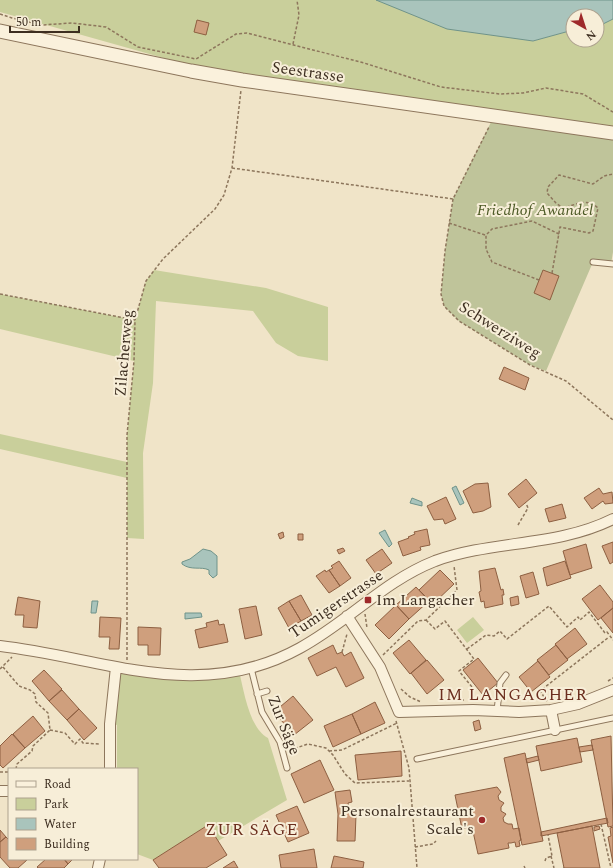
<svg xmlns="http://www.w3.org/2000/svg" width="613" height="868" font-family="Spectral,serif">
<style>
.green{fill:#c9cf9b}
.cemetery{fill:#bfc49a}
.water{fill:#a9c4bc;stroke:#6f938a}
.building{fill:#cf9f7d;stroke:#8d5f41}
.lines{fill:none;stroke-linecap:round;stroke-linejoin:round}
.service-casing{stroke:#8d765c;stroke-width:7}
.minor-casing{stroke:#8d765c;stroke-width:12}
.tertiary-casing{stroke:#8d765c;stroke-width:15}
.path{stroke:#8d765c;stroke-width:1.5;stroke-dasharray:3 2;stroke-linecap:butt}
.service{stroke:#faf1dc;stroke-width:5}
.minor{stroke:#faf1dc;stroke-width:10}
.tertiary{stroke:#faf1dc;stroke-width:13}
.poi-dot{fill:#9e2a2b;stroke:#f7eed8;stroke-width:1.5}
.labels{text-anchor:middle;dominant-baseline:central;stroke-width:4;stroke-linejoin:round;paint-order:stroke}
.street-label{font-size:16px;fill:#3d2e20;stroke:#f7eed8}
.park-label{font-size:16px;font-style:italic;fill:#4d5a26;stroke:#f7eed8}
.poi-label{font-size:16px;fill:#3d2e20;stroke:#f7eed8;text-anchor:start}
.neighbourhood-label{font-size:17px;letter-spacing:1px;fill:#6b2e1e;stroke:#f7eed8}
</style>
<rect width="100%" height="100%" fill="#f0e4c8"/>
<path class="green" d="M0 0H411L533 41 573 30V40H597V22L603 24 613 19V133L242 80 0 12Z
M154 270 266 288 328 307V361L298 356 276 343 253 311 156 301 153 383 143 453 144 539 127 538V478L0 449V434L127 462V435L134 361 0 329V294L135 320 146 281Z
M473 617 484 630 467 643 457 630Z
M116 667 176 676 239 671C244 691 249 728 268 738L287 800 218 841 208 825 153 860 137 854V769H117V725L110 724Z"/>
<path class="cemetery" d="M494 116 613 133V252L611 264 593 262 546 371 530 365 459 321 444 306 441 294 445 251 453 199Z"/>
<path class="water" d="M376 0H613V19L603 24 597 22V16H573V30L533 41 447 29Z
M456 486 464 503 460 505 452 488Z
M412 498 422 502V506L410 503Z
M385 530 392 544 389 547 379 533Z
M203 549 211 551 217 556V575L213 578 209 574V570C201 566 191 571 182 564V562L190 559Z
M92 601H98L96 613H91Z
M185 613H201L202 617 185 619Z"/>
<path class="building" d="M197 20 209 23 206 35 194 32Z
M543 270 559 276 550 300 534 293Z
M504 367 529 378 525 390 499 379Z
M526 479 537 493 519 508 508 494Z
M488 483 491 507 483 511 473 513 463 491 475 484Z
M599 488 603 494 612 492 613 503 605 504 603 501 592 509 584 498Z
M446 497 456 519 445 524 443 519 434 520 427 506Z
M562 504 566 518 549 522 545 509Z
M427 529 430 545 420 547 421 550 403 556 398 542 409 538 408 537 415 534 414 532Z
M283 532 284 537 280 539 278 534Z
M298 534H303V540H298Z
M613 542V562L610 564 602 546Z
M586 544 592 568 570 575 563 551Z
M343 548 345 551 339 554 337 550Z
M382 549 392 563 376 574 366 560Z
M339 561 351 578 340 586 329 570 333 568 331 566Z
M565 561 571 578 547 586 543 568Z
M495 568 501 590 503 589 504 595H502L503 604 485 608 484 601 481 602 479 592 481 591 479 571Z
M325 570 326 572 329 570 340 586 329 593 316 576Z
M440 570 454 584 433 604 419 590Z
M533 572 539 594 526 598 520 576Z
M600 585 613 602V608L598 620 582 599Z
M416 587 429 601 409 619 396 605Z
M301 595 312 615 301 621 289 601Z
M518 596 519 604 511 606 510 598Z
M18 597 40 601 37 628 23 627 24 615H15Z
M289 601 301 621 289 628 278 608Z
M396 605 409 619 389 639 375 625Z
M256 606 262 635 245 639 239 609Z
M613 608V633L601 618Z
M100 617 121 618 119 649H109L110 637H99Z
M218 620 219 625 224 624 228 642 199 648 195 630 207 627 206 623Z
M138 627 161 628 160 655H148V645H138Z
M575 628 587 644 567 659 555 644Z
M409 640 426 660 410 674 393 653Z
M333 645 337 654 342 652 344 656 351 652 364 678 346 687 336 667 317 676 308 658Z
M556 645 568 660 549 675 537 660Z
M478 658 498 683 483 695 463 670Z
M427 660 444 680 427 694 411 673Z
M538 661 550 677 531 692 519 677Z
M44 670 62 689 49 701 32 681Z
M62 690 79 709 67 720 49 701Z
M293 696 313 720 294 735 274 712Z
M375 702 385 723 361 734 352 714Z
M79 709 97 728 84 740 67 720Z
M352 714 361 734 333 747 324 726Z
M33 716 45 731 25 748 13 734Z
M479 720 481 729 475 731 473 722Z
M12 734 25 748 3 768 0 765V746Z
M611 736 613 826 608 827 591 740Z
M577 738 582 762 541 771 536 746Z
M592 745 593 750 580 752 579 747Z
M401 751 402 776 358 780 355 755Z
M525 753 543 841 522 845 504 758Z
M538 756 539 760 527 763 526 759Z
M320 760 334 790 304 803 291 774Z
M497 787 501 792 498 796 499 800 504 803 501 807V811L506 814 503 818 504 822 508 824H512L513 829 519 828 521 840 519 841 520 846 516 847 515 842 511 843H508L509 848 478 854 472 827 462 829 455 795Z
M350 790 352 802 348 803 350 815H356L355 841H337L338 814 335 792Z
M297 806 309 833 288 842 276 815Z
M607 818 608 823 541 836V832Z
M208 825 227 855 206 868H159L153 860Z
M592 826 600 868H564L557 833Z
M599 826 600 829 594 831V827Z
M613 827V863L608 837 611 836 610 828Z
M0 830 6 837 0 842Z
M6 837 9 840V859L27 860 18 868H10L0 857V842Z
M314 849 317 868H281L279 855Z
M334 856 364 862 363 868H331Z
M46 859H64L68 864 64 868H38L37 867Z
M64 859H73L68 864Z
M234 861 238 868H223Z"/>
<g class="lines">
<g class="service-casing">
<path id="service" d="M593 262 613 264
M251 668 262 712 280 742 287 768
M257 694 267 691
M497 711 500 683 506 675
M417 759 613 718"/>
</g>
<g class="minor-casing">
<path id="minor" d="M347 616 380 667 399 712 473 710 519 712 551 710 578 704 613 690
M0 646C105 658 199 704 300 648 348 622 384 581 435 561 493 540 557 547 613 519
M551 710 555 730
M110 769V724L116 667
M0 791H9
M98 868 100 859"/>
</g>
<g class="tertiary-casing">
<path id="tertiary" d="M0 31 191 71 242 80 613 133"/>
</g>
<path class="path" d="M0 14 12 18 42 25 72 23 106 27 138 47 196 59 236 34 247 33 364 63 441 87 500 94 523 93 546 88 583 94 613 112
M293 44 299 15 297 0
M232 168 453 199 489 127
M453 199 445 251 441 294 444 306 459 321 530 365 566 381 613 420
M449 223 485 235
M552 273 560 227 589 233 593 231 598 208C587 197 576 205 563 208L556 203 547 193 548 187 559 175 593 184 604 176 613 174
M539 280 492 262 486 249V235L492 229 532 221 559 234
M0 294 135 320
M518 525 528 508 526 503
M365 614 367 628
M426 620 435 629 445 621 474 659 459 671 472 687V700
M467 649 486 635 494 636 500 631 507 639 549 606 567 627 578 617 580 620 589 612 605 633 607 632 613 640
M342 652 347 634
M383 655 418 621 426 620 457 590 454 566
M127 660V435L134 361 135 320 146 281 163 259 215 209 224 195 232 168 241 90
M3 667 19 686 30 690 35 694 36 702 48 713 50 730 33 746 32 751 17 764 16 769
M0 669 12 657
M608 681 613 678
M401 689 410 697 421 702
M441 700H465
M547 701 540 691 609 637
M396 721 409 768 417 868
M50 730 65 733 75 744 80 739 83 743 100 744
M290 750 308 744 326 748 333 755 345 774 355 783 409 781
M329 751 342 750 397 723
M0 772H9
M601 824 611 868
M415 847 433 844 436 841
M551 856 554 868
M545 861 546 858 552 856 548 835
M524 866 525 868
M563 868H564"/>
<use href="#service" class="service"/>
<use href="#minor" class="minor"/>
<use href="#tertiary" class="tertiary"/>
</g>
<g class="poi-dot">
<rect x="364" y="596" width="8" height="8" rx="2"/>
<circle cx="482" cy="820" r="4"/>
</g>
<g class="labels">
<g class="street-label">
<text transform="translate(308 72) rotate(8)">Seestrasse</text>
<text transform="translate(500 330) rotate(32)">Schwerziweg</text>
<text transform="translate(124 353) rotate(-85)">Zilacherweg</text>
<text transform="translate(336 604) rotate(-34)">Tumigerstrasse</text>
<text transform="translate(284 725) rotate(68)">Zur Säge</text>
</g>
<g class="park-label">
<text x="535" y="210">Friedhof Awandel</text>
</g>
<g class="poi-label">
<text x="376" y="600">Im Langacher</text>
<text x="474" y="811" text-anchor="end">Personalrestaurant<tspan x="474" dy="18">Scale's</tspan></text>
</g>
<g class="neighbourhood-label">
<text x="513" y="695">IM LANGACHER</text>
<text x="252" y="830">ZUR SÄGE</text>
</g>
</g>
<rect x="8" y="768" width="130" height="92" fill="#f7eed8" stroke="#ada18e"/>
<rect x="16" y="781" width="20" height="6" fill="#faf1dc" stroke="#ada18e"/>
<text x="44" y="788" font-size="12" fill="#3d2e20">Road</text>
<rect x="16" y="798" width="20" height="12" fill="#c9cf9b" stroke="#ada18e"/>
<text x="44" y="808" font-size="12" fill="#3d2e20">Park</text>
<rect x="16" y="818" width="20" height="12" fill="#a9c4bc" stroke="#ada18e"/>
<text x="44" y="828" font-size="12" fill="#3d2e20">Water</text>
<rect x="16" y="838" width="20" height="12" fill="#cf9f7d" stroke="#ada18e"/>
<text x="44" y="848" font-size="12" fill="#3d2e20">Building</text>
<g transform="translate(585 28) rotate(141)"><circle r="19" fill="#f7eed8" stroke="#ada18e"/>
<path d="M0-3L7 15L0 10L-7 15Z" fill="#9e2a2b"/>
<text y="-6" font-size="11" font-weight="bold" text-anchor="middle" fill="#3d2e20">N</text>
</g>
<path d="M10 26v6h69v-6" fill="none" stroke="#3d2e20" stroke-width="2"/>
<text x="16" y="26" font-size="12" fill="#3d2e20" stroke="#f7eed8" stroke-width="3" paint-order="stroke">50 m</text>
</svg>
